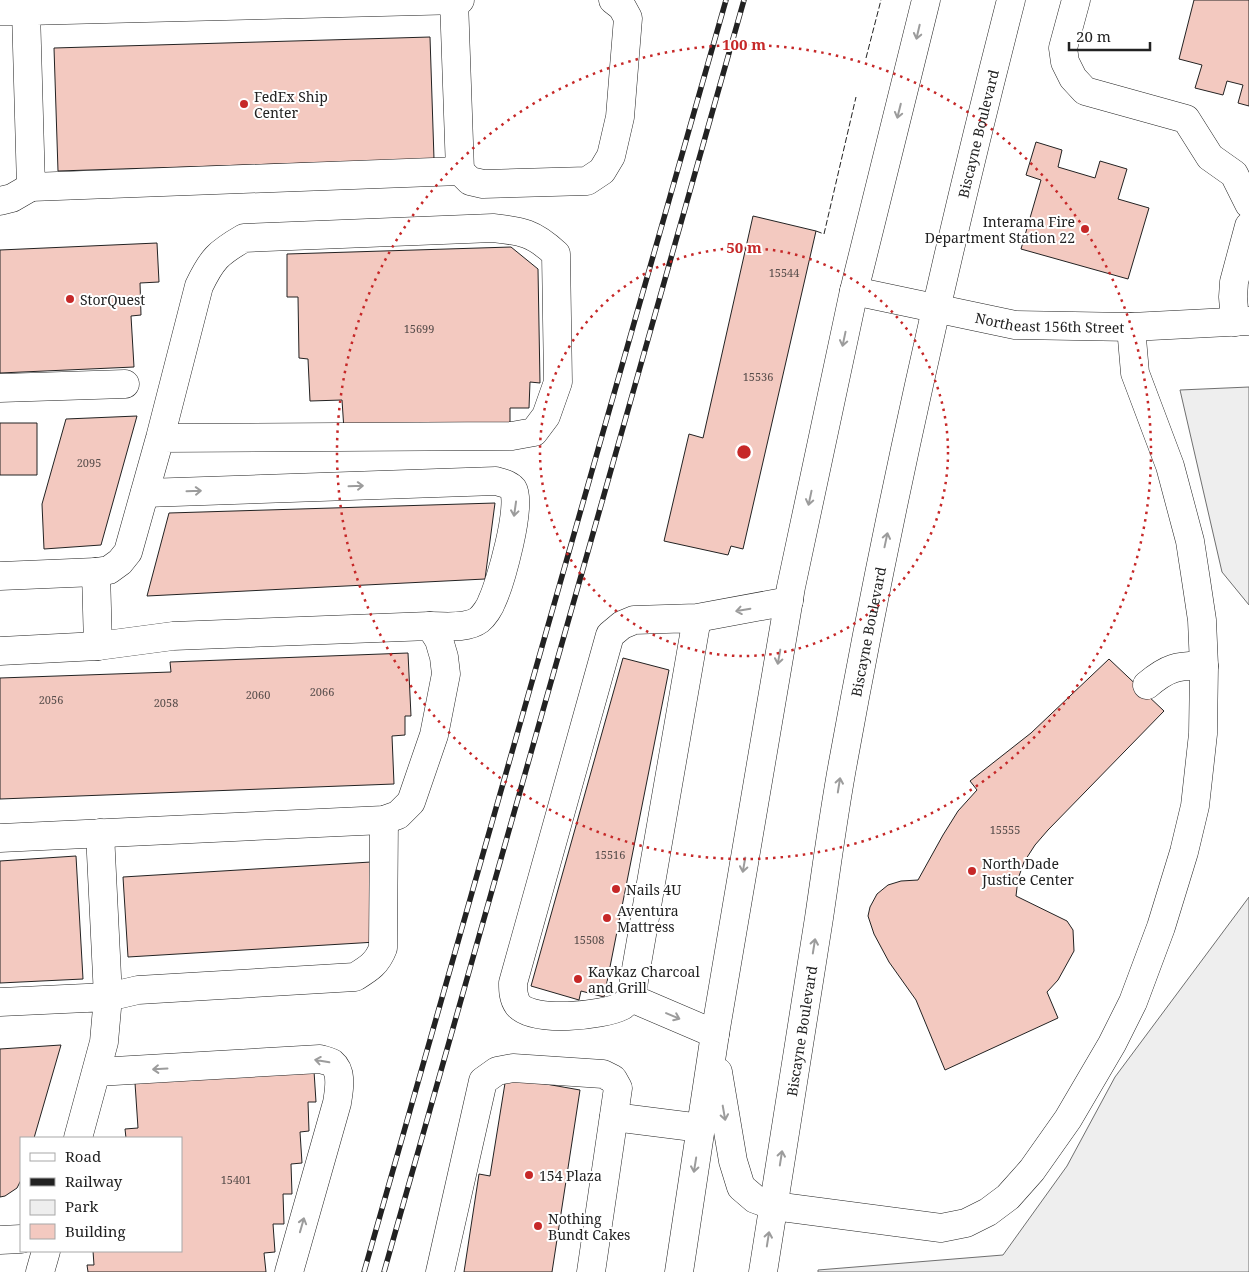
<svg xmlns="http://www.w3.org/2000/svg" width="1249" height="1272" font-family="'Noto Serif',serif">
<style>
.green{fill:#eee;stroke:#6f6f6f}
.building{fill:#f3c9c0;stroke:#222}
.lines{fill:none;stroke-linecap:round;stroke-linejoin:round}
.minor-casing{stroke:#222;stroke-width:29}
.major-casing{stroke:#222;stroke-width:29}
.minor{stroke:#fff;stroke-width:28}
.major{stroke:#fff;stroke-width:28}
.rail-casing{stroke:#222;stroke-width:5.5}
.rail{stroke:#fff;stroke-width:4;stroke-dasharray:11;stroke-linecap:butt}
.fence{stroke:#222;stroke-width:1;stroke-dasharray:6 2.5;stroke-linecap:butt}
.oneway{stroke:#9c9c9c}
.ring{fill:none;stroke:#c62828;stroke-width:2.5;stroke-dasharray:2.5 5}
.poi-dot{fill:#c62828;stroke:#fff;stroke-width:2}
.labels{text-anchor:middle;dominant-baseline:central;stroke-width:4;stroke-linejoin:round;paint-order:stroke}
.number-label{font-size:11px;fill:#564c4a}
.poi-label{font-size:14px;fill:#222;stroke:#fff;text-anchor:start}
.street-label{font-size:14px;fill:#222;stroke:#fff}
.centre{fill:#c62828;stroke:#fff;stroke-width:2.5}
.ring-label{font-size:15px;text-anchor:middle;font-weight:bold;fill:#c62828;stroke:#fff;stroke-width:4;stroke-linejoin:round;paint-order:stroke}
</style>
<rect width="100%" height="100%" fill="#fff"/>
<path class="green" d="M1249 387V605L1222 572 1180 390Z
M1249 897V1272H818V1270L1003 1255 1067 1166 1115 1077Z"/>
<path class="building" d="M1194 0H1249V106L1238 103 1243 85 1227 81 1223 95 1195 88 1202 65 1179 59Z
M430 37 434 159 58 171 54 48Z
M1036 142 1062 150 1058 167 1095 178 1100 161 1127 169 1118 199 1149 208 1128 279 1021 249 1041 180 1026 175Z
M753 216 816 231 743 549 731 546 728 555 664 541 689 434 703 438Z
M157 243 159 282 140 283 141 315 131 316 134 367 0 373V250Z
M511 247 538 269 540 383 530 382 529 408H510V426L344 430 342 400 310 401 308 359 299 358 298 297H287V254Z
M137 416 101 545 44 549 42 504 66 419Z
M0 423H37V475H0Z
M495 503 485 579 147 596 169 513Z
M408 653 411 716H405V735L392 736 394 784 0 799V678L171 672 170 662Z
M623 658 669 670 604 997 581 991 579 1000 531 986Z
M1109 659 1164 711 1048 830 1035 845 1024 862 1018 879 1016 896 1067 921 1073 930 1074 951 1058 980 1047 992 1058 1018 945 1070 916 1000 889 962 874 934 868 916 870 907 877 894 888 885 901 881 918 880 943 835 958 811 977 790 970 781 1031 733Z
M76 856 83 979 0 983V861Z
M371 862 376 942 128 957 123 877Z
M61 1045 34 1138H21V1180L17 1188 5 1196 0 1197V1049Z
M314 1071 316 1102H308L309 1131 300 1132 302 1163 291 1164 292 1194H283L284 1224H273L275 1252 264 1253 266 1272H88L87 1265H94L93 1251H181V1138H126L125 1129 138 1128 135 1083Z
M506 1077 580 1090 552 1272H464L479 1174 490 1176Z"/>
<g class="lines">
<g class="minor-casing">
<g id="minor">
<path d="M454 0 460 171"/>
<path d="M460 0 26 11 31 187 460 171 470 181 483 184 587 181 602 171 611 156 620 117 628 18 622 7 613 0"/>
<path d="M1076 0 1063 48 1065 62 1073 78 1085 91 1186 119 1210 157 1234 174 1249 204"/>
<path d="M0 11H26"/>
<path d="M0 201 12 198 31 187"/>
<path id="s1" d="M854 291 1015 325 1131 327 1249 321"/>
<path d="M1235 322 1233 297 1234 282 1249 226"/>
<path d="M0 388 125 384"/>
<path d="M145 493 496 481C502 483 509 484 513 489 523 504 500 584 492 601 490 607 484 616 479 620 467 629 445 626 430 626"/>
<path d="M96 572 98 646"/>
<path d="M0 576 96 572 109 570 120 562 128 552 160 438 199 286C212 259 218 253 244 238L493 228C522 231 534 233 556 254L558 382 546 416 534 432 512 436 160 438"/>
<path d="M697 618 631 998C628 1001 625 1004 622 1006 603 1016 533 1023 518 1005 513 998 513 990 513 983L610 635 622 625 634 620 697 618 789 601"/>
<path d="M0 651 98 646 173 636 430 626 439 640 444 657 446 674 434 735 411 802 398 815 384 820 0 838"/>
<path d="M1147 685C1167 668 1177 665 1204 666"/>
<path d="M100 833 108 997 138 990 355 977C368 969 377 964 383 948L384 820"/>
<path d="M631 998 715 1034"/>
<path d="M0 1002 108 997 104 1042 78 1138"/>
<path d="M97 1072 320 1059C323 1060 329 1061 332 1063 343 1072 339 1090 337 1103L289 1272"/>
<path d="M614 1117 701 1128"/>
<path d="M774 1206 941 1228 966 1223 988 1212 1008 1197 1032 1170 1068 1119 1112 1044 1133 1002 1161 927 1184 852 1195 806 1203 734 1204 666 1202 620 1196 580 1190 541 1170 466 1135 373 1131 327"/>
<path d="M0 1240 21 1239"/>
<path d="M40 1272 46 1251"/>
<path d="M440 1272 483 1081 497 1071 513 1068 603 1074 613 1079 618 1088 591 1272"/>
</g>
</g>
<g class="major-casing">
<g id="major">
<path d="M718 1072 733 1161 741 1187 755 1199 774 1206"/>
<path d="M679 1272 715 1034 791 587 854 291 926 0"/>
<path id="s2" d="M763 1272C782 1154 800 1036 819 918 827 864 834 810 844 757 890 503 947 250 1011 0"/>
</g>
</g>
<use href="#minor" class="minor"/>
<use href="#major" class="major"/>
<g class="rail-casing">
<path id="rail" d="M364 1272 726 0
M384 1272 744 0"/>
</g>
<use href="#rail" class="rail"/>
<path class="fence" d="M866 58 881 0
M816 231 824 234 856 97"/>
</g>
<defs><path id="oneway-shaft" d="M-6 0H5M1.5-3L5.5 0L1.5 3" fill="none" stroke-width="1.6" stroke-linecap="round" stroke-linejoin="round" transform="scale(1.25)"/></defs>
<g class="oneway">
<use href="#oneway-shaft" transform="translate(918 32) rotate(103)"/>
<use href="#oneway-shaft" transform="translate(899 111) rotate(104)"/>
<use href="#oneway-shaft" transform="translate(844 339) rotate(102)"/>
<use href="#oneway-shaft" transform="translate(356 486) rotate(-2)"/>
<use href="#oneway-shaft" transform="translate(194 491) rotate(-2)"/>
<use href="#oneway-shaft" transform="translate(810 498) rotate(102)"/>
<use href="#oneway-shaft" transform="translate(515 509) rotate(98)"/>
<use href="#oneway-shaft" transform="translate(886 540) rotate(-78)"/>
<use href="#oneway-shaft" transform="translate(743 610) rotate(170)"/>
<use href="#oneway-shaft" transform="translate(779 657) rotate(100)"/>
<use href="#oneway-shaft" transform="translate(839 785) rotate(-81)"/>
<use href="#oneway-shaft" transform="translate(744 865) rotate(100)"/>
<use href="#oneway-shaft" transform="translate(814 946) rotate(-81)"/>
<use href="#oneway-shaft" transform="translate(673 1016) rotate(23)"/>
<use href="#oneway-shaft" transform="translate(322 1061) rotate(-170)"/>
<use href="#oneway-shaft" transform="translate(160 1069) rotate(177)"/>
<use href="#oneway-shaft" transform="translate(724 1113) rotate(80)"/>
<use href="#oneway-shaft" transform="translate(781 1158) rotate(-81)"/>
<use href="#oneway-shaft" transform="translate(695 1165) rotate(99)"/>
<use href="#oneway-shaft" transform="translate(302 1225) rotate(-74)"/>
<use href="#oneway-shaft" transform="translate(768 1239) rotate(-81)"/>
</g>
<g class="ring">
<circle cx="744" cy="452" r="204"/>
<circle cx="744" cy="452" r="407"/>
</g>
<g class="poi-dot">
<circle cx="244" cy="104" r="5"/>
<circle cx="1085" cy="229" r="5"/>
<circle cx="70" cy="299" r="5"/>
<circle cx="972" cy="871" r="5"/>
<circle cx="616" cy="889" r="5"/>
<circle cx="607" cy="918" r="5"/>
<circle cx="578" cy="979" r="5"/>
<circle cx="529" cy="1175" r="5"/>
<circle cx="538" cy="1226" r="5"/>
</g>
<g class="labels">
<g class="number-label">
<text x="784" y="272">15544</text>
<text x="419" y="328">15699</text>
<text x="758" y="376">15536</text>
<text x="89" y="462">2095</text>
<text x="322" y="691">2066</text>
<text x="258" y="694">2060</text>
<text x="51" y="699">2056</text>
<text x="166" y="702">2058</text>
<text x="1005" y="829">15555</text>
<text x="610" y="854">15516</text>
<text x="589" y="939">15508</text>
<text x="236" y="1179">15401</text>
</g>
<g class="poi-label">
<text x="254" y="96">FedEx Ship<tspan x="254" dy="16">Center</tspan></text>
<text x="1075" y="221" text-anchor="end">Interama Fire<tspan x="1075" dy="16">Department Station 22</tspan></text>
<text x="80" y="299">StorQuest</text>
<text x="982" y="863">North Dade<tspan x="982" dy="16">Justice Center</tspan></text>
<text x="626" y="889">Nails 4U</text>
<text x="617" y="910">Aventura<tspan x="617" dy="16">Mattress</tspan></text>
<text x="588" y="971">Kavkaz Charcoal<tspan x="588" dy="16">and Grill</tspan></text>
<text x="539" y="1175">154 Plaza</text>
<text x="548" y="1218">Nothing<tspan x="548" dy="16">Bundt Cakes</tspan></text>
</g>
<g class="street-label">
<text stroke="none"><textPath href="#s2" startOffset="1159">Biscayne Boulevard</textPath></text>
<text stroke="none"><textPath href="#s1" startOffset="199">Northeast 156th Street</textPath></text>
<text stroke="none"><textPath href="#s2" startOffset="649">Biscayne Boulevard</textPath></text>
<text stroke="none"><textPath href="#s2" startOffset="244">Biscayne Boulevard</textPath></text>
</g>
</g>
<circle cx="744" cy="452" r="8" class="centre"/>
<g class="ring-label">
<text x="744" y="50">100 m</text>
<text x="744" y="253">50 m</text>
</g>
<rect x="20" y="1137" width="162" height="115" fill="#ffffff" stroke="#a7a7a7"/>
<rect x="30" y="1153" width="25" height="8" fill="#ffffff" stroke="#a7a7a7"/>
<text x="65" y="1162" font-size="15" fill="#222222">Road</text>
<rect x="30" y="1178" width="25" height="8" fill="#222222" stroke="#a7a7a7"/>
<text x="65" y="1187" font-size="15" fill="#222222">Railway</text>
<rect x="30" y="1200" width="25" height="15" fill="#eeeeee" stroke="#a7a7a7"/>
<text x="65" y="1212" font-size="15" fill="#222222">Park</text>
<rect x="30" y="1224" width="25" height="15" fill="#f3c9c0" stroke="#a7a7a7"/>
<text x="65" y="1237" font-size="15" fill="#222222">Building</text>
<path d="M1069 42v8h81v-8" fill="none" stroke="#222222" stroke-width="2.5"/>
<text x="1076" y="42" font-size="15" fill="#222222" stroke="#ffffff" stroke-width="4" paint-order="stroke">20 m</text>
</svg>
